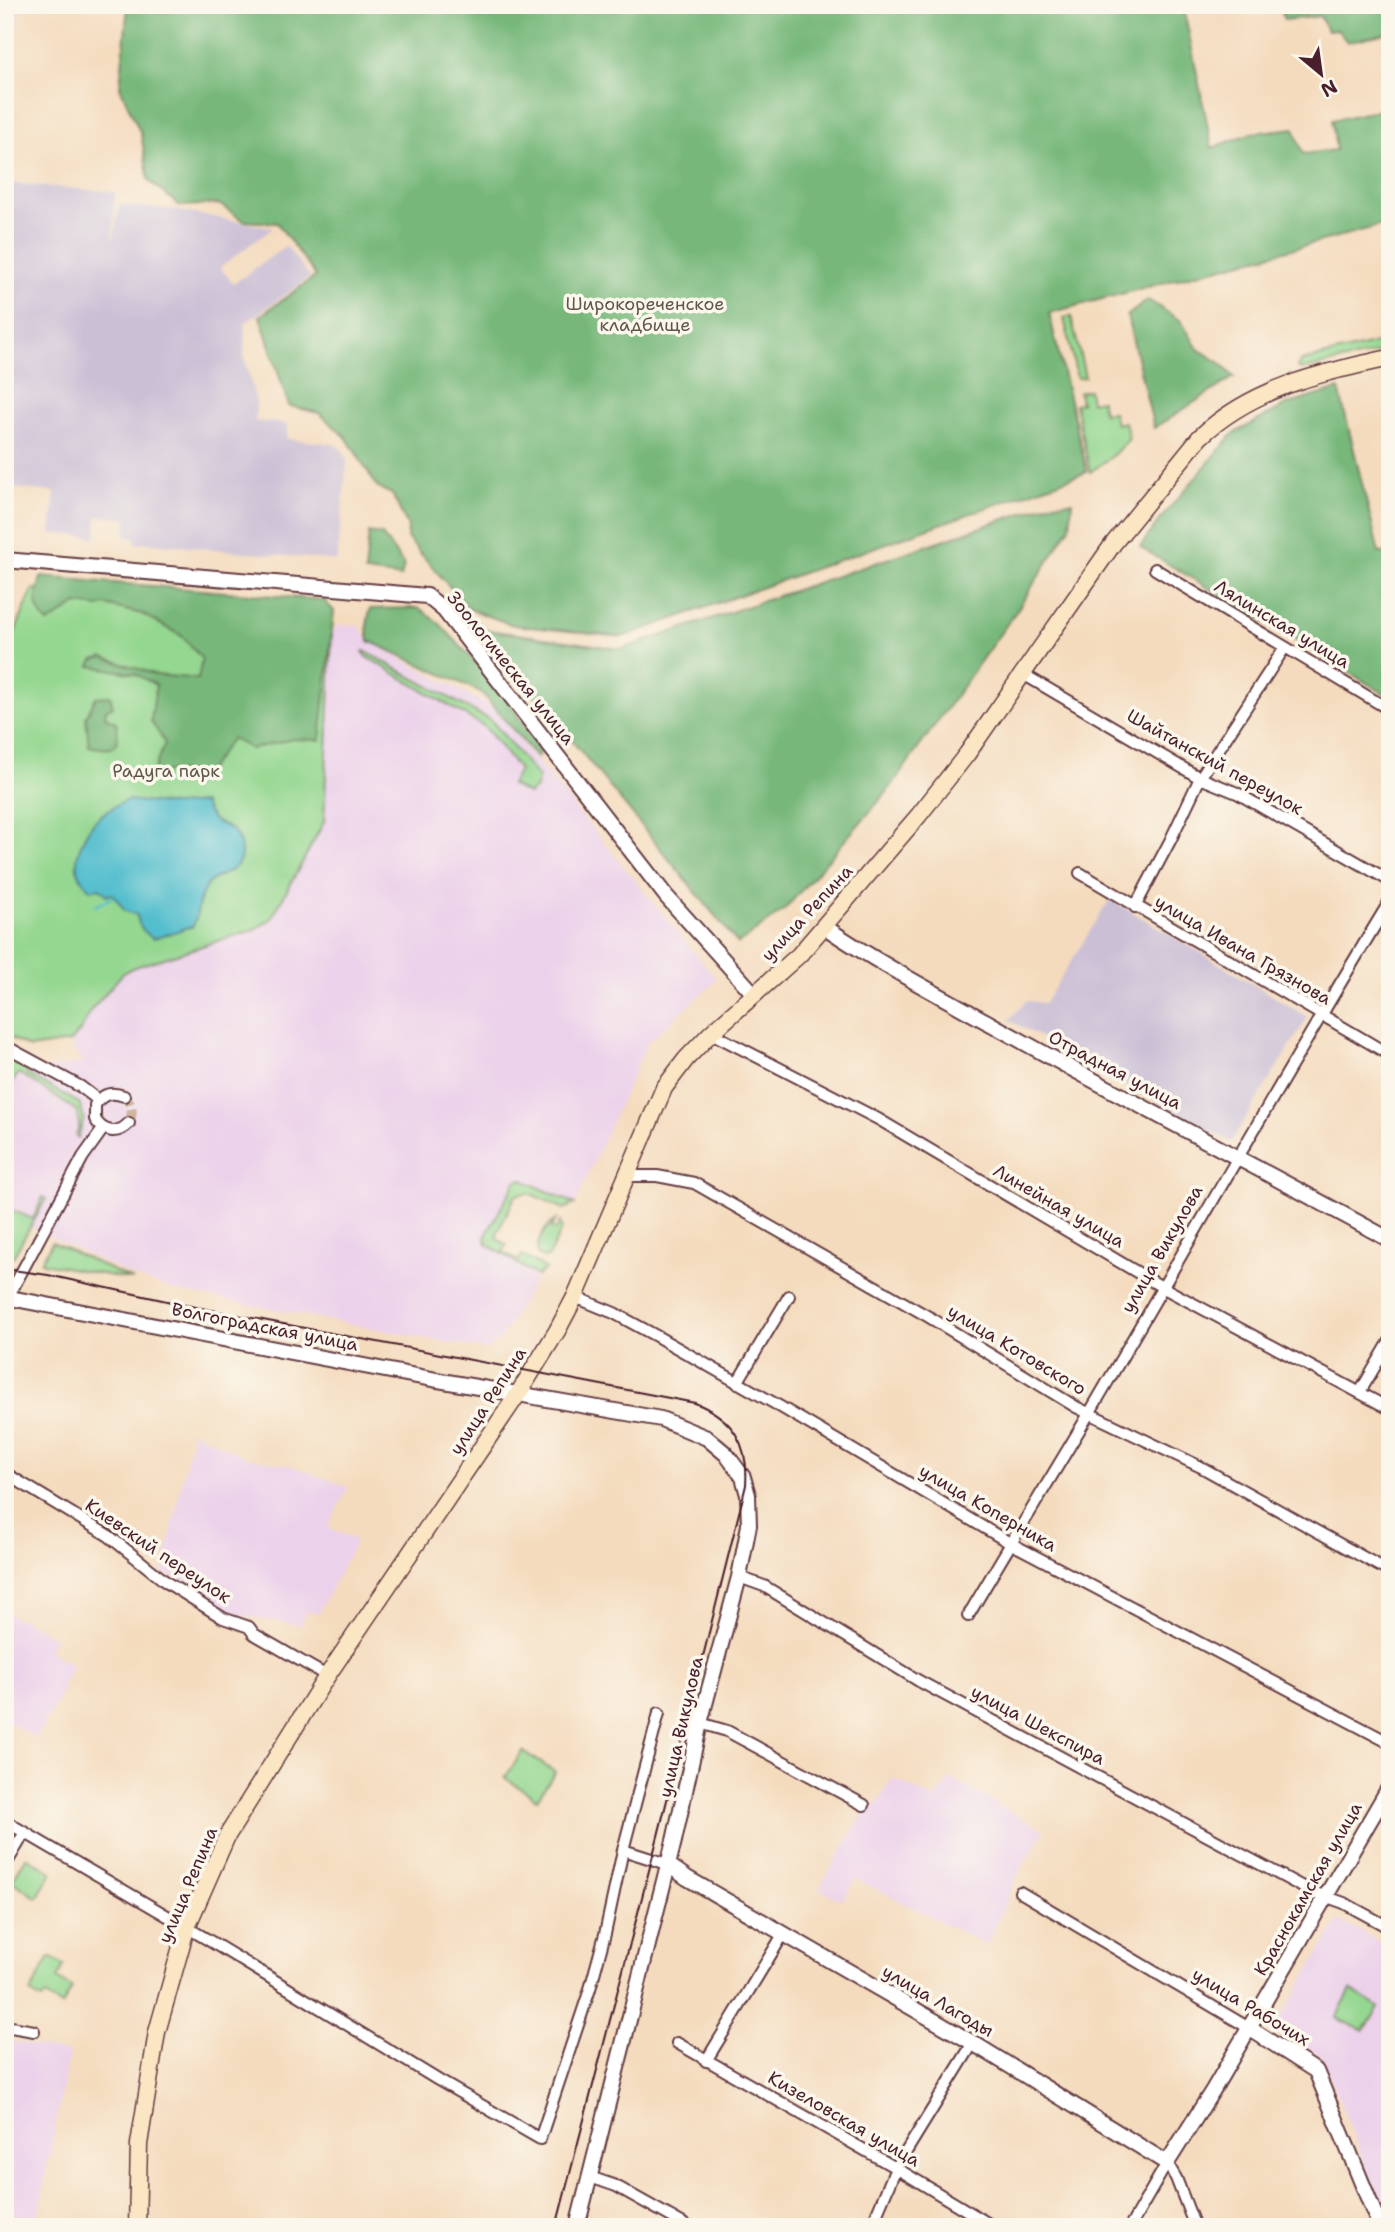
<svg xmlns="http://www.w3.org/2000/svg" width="1395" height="2232" font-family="'Shantell Sans',sans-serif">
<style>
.built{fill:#ecd1ea}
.industrial{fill:#cbbfd5}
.green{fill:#94d790;stroke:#6f7b5e;stroke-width:2}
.forest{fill:#77b87a;stroke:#606c52;stroke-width:2}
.water{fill:#52becd;stroke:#4e6e7c;stroke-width:2}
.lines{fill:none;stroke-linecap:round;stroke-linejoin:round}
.stream{stroke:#52becd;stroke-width:2.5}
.minor-tunnel{stroke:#d2b5a1;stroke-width:10;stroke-dasharray:10 5;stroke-linecap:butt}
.minor-casing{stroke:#643b41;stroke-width:14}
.tertiary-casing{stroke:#643b41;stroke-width:18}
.secondary-casing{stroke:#643b41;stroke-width:19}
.minor{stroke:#fff;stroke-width:10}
.tertiary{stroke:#fff;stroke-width:14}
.secondary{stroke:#fbe6c4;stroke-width:16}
.tram{stroke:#4a1f2b;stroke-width:2}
.labels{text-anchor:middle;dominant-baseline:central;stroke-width:7;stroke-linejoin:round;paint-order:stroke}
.park-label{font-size:18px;fill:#605649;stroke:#fbf7ec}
.street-label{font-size:18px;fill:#4a1f2b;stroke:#fbf7ec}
</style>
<rect width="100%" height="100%" fill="#fbf7ec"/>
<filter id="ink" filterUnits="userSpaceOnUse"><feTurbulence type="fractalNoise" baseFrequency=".0143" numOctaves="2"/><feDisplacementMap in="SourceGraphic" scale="14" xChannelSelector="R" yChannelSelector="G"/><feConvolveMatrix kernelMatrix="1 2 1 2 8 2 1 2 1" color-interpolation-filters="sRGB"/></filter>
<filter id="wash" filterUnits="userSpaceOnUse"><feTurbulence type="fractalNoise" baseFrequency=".00686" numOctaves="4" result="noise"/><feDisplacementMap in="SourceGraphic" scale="28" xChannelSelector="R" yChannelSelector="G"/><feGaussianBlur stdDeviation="1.57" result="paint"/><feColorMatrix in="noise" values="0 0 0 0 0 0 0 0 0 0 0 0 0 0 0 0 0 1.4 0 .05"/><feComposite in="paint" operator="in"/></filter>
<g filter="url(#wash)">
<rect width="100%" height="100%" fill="#f4dbbe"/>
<path class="built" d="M5 5H21L5 92Z
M340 624 359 626 369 641 493 708 717 980 647 1043 575 1204 522 1179 485 1237 487 1244 537 1276 502 1337 487 1350 177 1291 137 1278 5 1215V1062L27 1073 83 1062 73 1050 70 1042 81 1030 91 1010 123 973 159 958 272 918 324 822 332 632Z
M193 1431 245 1457 292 1466 348 1487 328 1527 356 1540 318 1614 306 1611 300 1625 226 1613 163 1572Z
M9 1614 19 1620 20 1618 55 1637 48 1651 73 1666 61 1686 64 1689 36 1738 5 1720V1620Z
M892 1778 936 1800 950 1778 1045 1831 1021 1868 987 1945 856 1879 842 1900 819 1889 868 1805 875 1807Z
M1339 1920 1390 1947V2227L1322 2057 1274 2029Z
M5 2040 69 2053 36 2227H5Z"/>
<path class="industrial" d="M5 183 115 192 112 246 119 205 170 209 273 228 220 267 233 284 286 246 310 277 245 323 244 356 256 402 255 421 287 424V439L335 444 343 451 347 461 337 561 142 542V544H135V538L126 537 127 519 97 516 96 537 51 533 55 492 11 488 5 542Z
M1110 899 1308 1017 1231 1142 1009 1020 1026 1001 1045 1003Z"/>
<path class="green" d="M1071 316 1085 377 1077 378 1064 318Z
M1390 340V350L1301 370 1298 367 1302 361Z
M1089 390 1091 402 1101 400 1103 413 1113 412 1116 424 1125 422 1129 439 1111 457 1090 472 1075 404 1081 403 1079 392Z
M33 589 332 632 324 822 272 918 256 929 132 968 123 973 91 1010 81 1030 70 1042 30 1048 5 1035V656Z
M364 651 492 721 538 777 536 788 528 794 511 785 519 770 485 727 367 657 363 652Z
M5 1058 25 1068 28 1075 79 1103 84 1118 78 1138 76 1136 79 1126 77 1111 19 1073 5 1092Z
M521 1179 575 1204 564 1209 529 1193 516 1195 497 1233 498 1240 507 1245 503 1252 518 1261 522 1255 546 1269 537 1276 487 1244 485 1237 516 1181Z
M43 1197 46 1199 13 1257 5 1255V1207L33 1219Z
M556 1220 551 1228 556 1230 560 1222 562 1229 548 1257 543 1258 538 1255C534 1245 546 1225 556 1220Z
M52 1242 133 1280 43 1263 41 1262Z
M523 1751 555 1772 537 1799 505 1778Z
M26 1857 52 1872 37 1898 12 1881Z
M50 1957 64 1965 57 1979 72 1988 62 2006 45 1996 42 2000 30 1993Z
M1351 1990 1379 2007 1364 2031 1336 2018Z"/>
<path class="forest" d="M128 5H1183L1212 148 1252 133 1294 128 1303 154 1336 150 1332 120 1390 108V223L1049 313 1087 472 622 637 513 625 469 609 407 538 408 527 392 494 378 488 346 437 319 413 289 406 260 316 316 276 277 223 244 221 219 204 180 206 149 181 141 134 120 87Z
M1280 5H1390V43L1387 33 1347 42 1338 30 1327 31 1320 16 1284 20Z
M1148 300 1181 321 1198 349 1219 362 1234 377 1154 428 1127 316Z
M1339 389 1379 553 1390 552V697L1140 547 1162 517 1233 434 1286 405Z
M1072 502 1070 527 1017 610 887 792 785 909 738 944 481 629 622 649 1052 503Z
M369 533 382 535 404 565 401 577 365 572Z
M41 577 324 600 334 611 320 740 293 739 251 749 232 738 204 776 176 771 152 774 165 743 151 721 156 685 136 674 90 666 93 660 103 657 157 675 198 679 202 659 182 636 142 614 105 605 99 607 77 604 48 623C31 606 36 599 41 577Z
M419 608 440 624 503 692 540 751 537 758 481 692 369 641 367 626 370 609Z
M110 696 113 706 106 710 105 717 116 722C122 749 113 752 89 746L86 717 96 697Z"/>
<path class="water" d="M128 800 174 805 203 803C206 810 209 816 215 821 220 825 229 826 233 831 241 840 245 857 236 866 229 874 216 875 209 883 195 898 200 918 192 927 179 928 167 937 153 938 144 933 138 925 137 915L125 911 113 894 107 895 100 888 90 890C86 884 80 878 78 872 73 857 85 832 95 821 104 811 117 805 128 800Z"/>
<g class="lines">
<path class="stream" d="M95 906 113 897"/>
</g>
</g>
<g filter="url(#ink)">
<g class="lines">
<path class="minor-tunnel" d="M124 1096C132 1104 134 1112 129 1123"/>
<g class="minor-casing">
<path id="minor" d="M1155 569 1390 710
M1023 674 1200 778 1237 793 1390 881
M1080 873 1390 1055
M1135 907 1170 841 1200 778 1285 647
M711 1033 878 1119 1162 1287 1390 1409
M5 1046 81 1087 98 1100
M124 1096C111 1091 102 1094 95 1105V1119C103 1133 118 1135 129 1123
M624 1176H657L694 1183 929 1317 1076 1407 1201 1467 1390 1572
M575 1297 614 1313 658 1337 779 1406 1010 1543 1390 1743
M5 1303 83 1157 103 1129
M737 1383 789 1296
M1360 1392 1390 1341
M5 1473 109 1536 166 1582 223 1618 249 1627 254 1634 327 1676
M739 1577 764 1586 919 1681 1310 1891 1344 1903 1390 1928
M968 1616C1008 1547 1050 1480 1090 1412 1190 1242 1287 1069 1390 901
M700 1723 727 1731 864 1805
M5 1821 205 1938 438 2080 540 2139 590 1989 605 1934 623 1850 659 1713
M623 1850 667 1864
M5 1866 25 1832
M1020 1892 1249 2028
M5 2026 34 2031
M677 2043 896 2168 994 2227
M706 2061 784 1933
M590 2177 616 2186 689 2227
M871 2227 896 2168 973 2043
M1130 2227 1167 2163 1176 2178 1195 2227"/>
</g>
<g class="tertiary-casing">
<path id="tertiary" d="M5 560 427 596 444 610 666 896 754 994
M825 927C878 963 935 993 991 1024 1123 1098 1257 1167 1390 1240
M5 1297 437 1380 661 1419 707 1438 726 1454 743 1477 748 1495 749 1525 739 1577 700 1723 674 1841 577 2227
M667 1864 687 1878 973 2043 1167 2163 1213 2090 1390 1786
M1249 2028 1316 2071 1380 2227"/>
</g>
<g class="secondary-casing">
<path id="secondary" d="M137 2227 139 2144 157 2032 186 1929 227 1836 327 1676 518 1394 557 1331 575 1297 664 1088 686 1059 711 1033 799 955 919 815 967 754 1113 544 1200 437C1253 387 1321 373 1390 358"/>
</g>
<use href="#minor" class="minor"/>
<use href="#tertiary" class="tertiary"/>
<use href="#secondary" class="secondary"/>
<path class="tram" d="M5 1269 48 1275 185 1305 695 1403C733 1418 749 1444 746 1485L658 1836 556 2227"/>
</g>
</g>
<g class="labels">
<g class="park-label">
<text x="645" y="304">Широкореченское<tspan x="645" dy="21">кладбище</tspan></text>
<text x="166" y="771">Радуга парк</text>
</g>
<g class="street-label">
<text transform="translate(1282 624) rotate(31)">Лялинская улица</text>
<text transform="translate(511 668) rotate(51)">Зоологическая улица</text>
<text transform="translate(1215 762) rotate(29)">Шайтанский переулок</text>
<text transform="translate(807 913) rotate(-47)">улица Репина</text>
<text transform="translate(1243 950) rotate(30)">улица Ивана Грязнова</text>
<text transform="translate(1115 1070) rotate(28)">Отрадная улица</text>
<text transform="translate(1059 1206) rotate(30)">Линейная улица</text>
<text transform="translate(1162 1249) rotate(-60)">улица Викулова</text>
<text transform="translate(265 1327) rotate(11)">Волгоградская улица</text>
<text transform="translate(1017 1350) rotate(31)">улица Котовского</text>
<text transform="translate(488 1401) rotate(-57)">улица Репина</text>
<text transform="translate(988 1508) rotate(30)">улица Коперника</text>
<text transform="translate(158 1551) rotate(34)">Киевский переулок</text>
<text transform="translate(1038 1725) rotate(28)">улица Шекспира</text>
<text transform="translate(681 1727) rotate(-77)">улица Викулова</text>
<text transform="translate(188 1885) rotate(-67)">улица Репина</text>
<text transform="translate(1308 1889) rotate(-60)">Краснокамская улица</text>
<text transform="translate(938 2001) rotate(30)">улица Лагоды</text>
<text transform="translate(1251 2007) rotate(31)">улица Рабочих</text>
<text transform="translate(844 2119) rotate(30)">Кизеловская улица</text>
</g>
</g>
<rect width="1395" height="2232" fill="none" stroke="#fbf7ec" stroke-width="28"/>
<g transform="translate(1321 74) rotate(151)" stroke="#fbf7ec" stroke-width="5" paint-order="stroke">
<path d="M0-5L12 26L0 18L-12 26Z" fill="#4a1f2b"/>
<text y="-10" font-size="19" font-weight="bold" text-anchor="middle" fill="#4a1f2b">N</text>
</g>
</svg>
